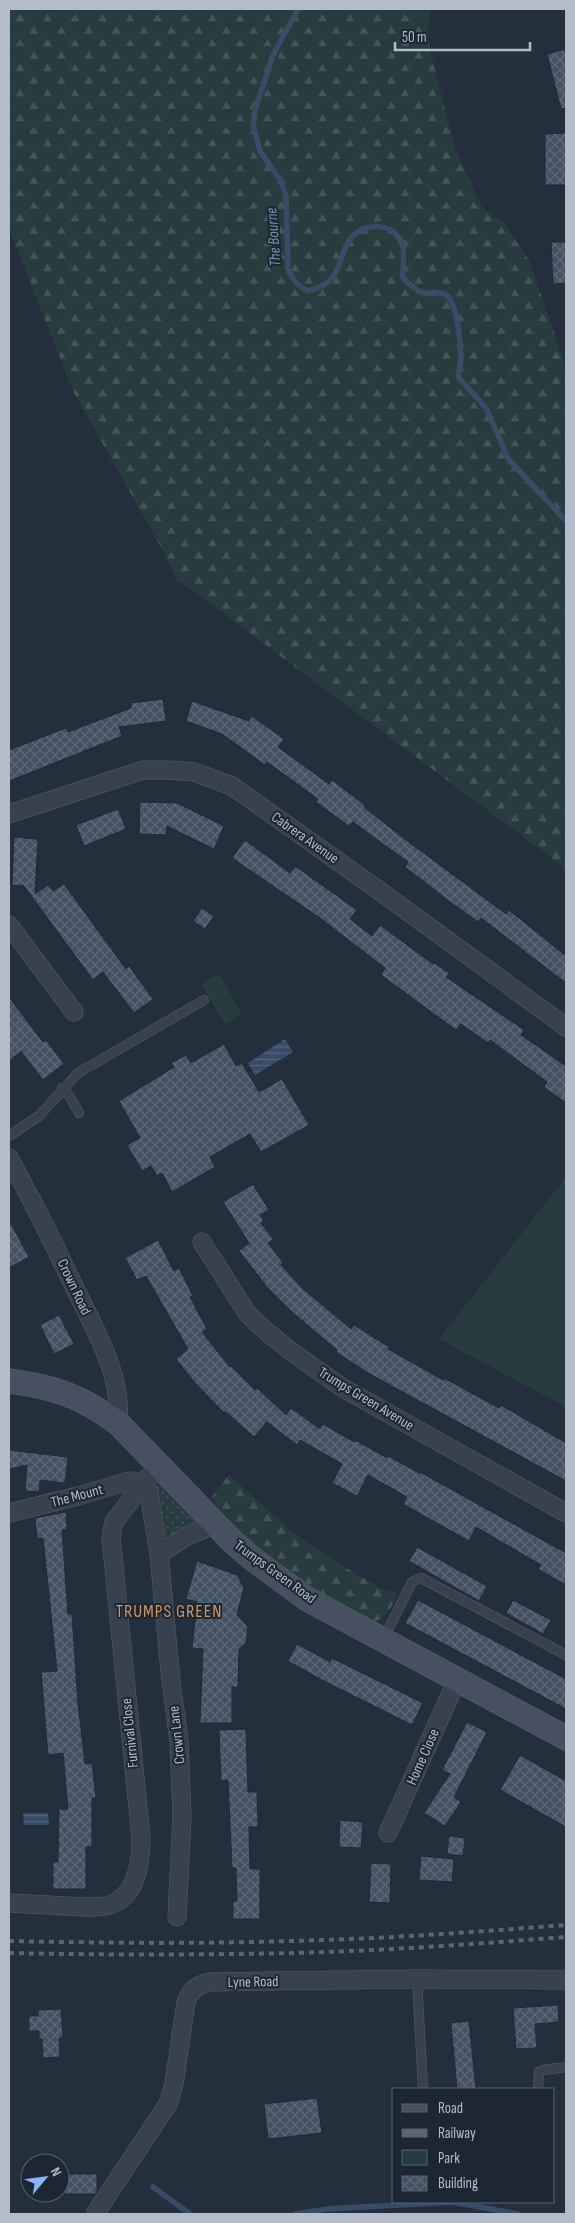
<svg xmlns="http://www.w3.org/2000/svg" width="575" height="2223" font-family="'Sofia Sans Condensed',sans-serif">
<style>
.grass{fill:url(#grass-dots)}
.forest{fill:url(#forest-firs)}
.green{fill:#263c3f}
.water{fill:url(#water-rules)}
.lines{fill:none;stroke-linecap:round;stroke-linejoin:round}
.stream{stroke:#394c67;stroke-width:5.5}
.building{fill:url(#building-cross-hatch);stroke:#1f2835}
.lane-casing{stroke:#565f6c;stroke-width:10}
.street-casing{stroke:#565f6c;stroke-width:19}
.secondary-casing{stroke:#565f6c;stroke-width:25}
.lane{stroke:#38414e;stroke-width:9}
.street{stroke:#38414e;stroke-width:18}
.secondary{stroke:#465061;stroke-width:24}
.rail{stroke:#5a6575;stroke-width:4;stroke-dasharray:5 5;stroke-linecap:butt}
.labels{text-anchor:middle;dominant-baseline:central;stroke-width:4;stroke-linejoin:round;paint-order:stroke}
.street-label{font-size:15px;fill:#b4bcc9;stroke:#1d2633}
.water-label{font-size:16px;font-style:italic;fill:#7c92b1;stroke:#1d2633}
.quarter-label{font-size:18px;letter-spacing:1px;fill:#d59563;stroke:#1d2633}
</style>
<defs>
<pattern id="grass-dots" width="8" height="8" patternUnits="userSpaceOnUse" patternTransform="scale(1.25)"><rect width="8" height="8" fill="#263c3f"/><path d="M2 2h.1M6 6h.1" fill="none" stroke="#435659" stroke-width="1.8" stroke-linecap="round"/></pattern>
<pattern id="forest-firs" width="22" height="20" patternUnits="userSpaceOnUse" patternTransform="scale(1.25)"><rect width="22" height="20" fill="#263c3f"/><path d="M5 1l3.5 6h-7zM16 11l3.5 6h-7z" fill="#435659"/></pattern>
<pattern id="water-rules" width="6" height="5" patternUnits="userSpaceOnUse" patternTransform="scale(1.25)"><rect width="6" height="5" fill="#394c67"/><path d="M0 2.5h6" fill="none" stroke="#53647b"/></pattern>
<pattern id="building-cross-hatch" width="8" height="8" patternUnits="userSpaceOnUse" patternTransform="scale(1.25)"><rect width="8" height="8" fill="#455162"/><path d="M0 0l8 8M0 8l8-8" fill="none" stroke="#5d6877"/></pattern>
</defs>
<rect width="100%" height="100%" fill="#242f3e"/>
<path class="grass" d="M159 1481 197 1520 183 1528 172 1536 163 1534 154 1483Z"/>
<path class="forest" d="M9 9H430L428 27 430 50 455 149 482 207 505 224 530 262 566 368V869L181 582H178L166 556 73 391 9 228Z
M229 1475 295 1534 356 1574 387 1591 397 1592C392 1610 383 1623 364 1623L257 1551 211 1498Z"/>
<path class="green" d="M219 974 242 1014 225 1024 201 984Z
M566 1177V1407L439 1339Z"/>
<path class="water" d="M285 1039 293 1052 255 1075 248 1063Z
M23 1813H48L49 1825H24Z"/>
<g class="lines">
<path class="stream" d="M298 9 273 55 255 110 253 124 260 151 281 181 286 196 288 268C291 279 298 286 308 291 316 289 325 286 331 279 342 268 341 250 351 238 366 220 398 223 403 248 405 258 402 268 403 278 408 283 415 290 421 292 429 296 440 289 447 296 459 307 460 344 461 360 461 367 457 371 459 378L486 408 509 460 566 521
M153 2187 190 2214
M295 2214 327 2209 452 2202 518 2214"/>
</g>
<path class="building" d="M566 49V108L561 109 547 54Z
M566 133V185H545V134Z
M551 242H566V283L553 284Z
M163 699 166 721 119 727 122 736 9 781V750L66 728 68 732 131 708V703Z
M192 701 249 721 252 716 284 739 278 747 329 784 332 780 365 805 364 807 402 837 506 914 509 910 566 956V983L481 918 478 922 449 901 405 867 408 862 353 822 349 826 316 802 318 799 267 762 265 765 222 734 186 721Z
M140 802 177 803 224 826 214 849 167 826 166 835 139 834Z
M118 809 126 829 84 846 76 825Z
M14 837 38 839 35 894 48 885 53 891 64 884 126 969 129 966 153 999 134 1013 103 972 93 980 24 886 12 885Z
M245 840 290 873 295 866 357 910 350 919 372 936 380 925 433 964 434 963 449 973 446 977 524 1030 521 1035 566 1066V1103L544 1087 547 1082 490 1040 488 1043 461 1024 456 1030 381 975 385 968 320 918 232 858Z
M202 908 214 916 205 929 193 921Z
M9 997 43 1042 46 1040 64 1064 43 1080 21 1051 9 1061Z
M224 1044 236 1066 242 1063 259 1092 282 1079 309 1125 261 1152 250 1134 210 1157 215 1167 172 1192 162 1173 157 1176 151 1166 142 1171 127 1145 140 1138 119 1101 174 1067 171 1063 186 1055 191 1063Z
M253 1184 269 1210 260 1215 264 1221 261 1223 273 1239 268 1243 283 1263 281 1265 303 1289 351 1329 354 1325 389 1347 388 1349 443 1380 444 1378 499 1408 501 1405 566 1443V1481L368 1373 336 1352 337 1350 292 1312 267 1287 239 1251 249 1243 223 1202Z
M9 1220 29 1257 9 1268Z
M158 1240 174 1271 179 1268 193 1296 190 1297 207 1329 202 1332 230 1367 231 1366 255 1390 257 1388 286 1415 291 1408 320 1429 323 1424 354 1442 355 1440 387 1458 388 1456 419 1473 420 1472 566 1553V1585L538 1569 541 1565 476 1527 469 1541 403 1504 407 1497 368 1475 357 1496 332 1483 342 1464 300 1440 297 1445 267 1422 254 1437 226 1412 224 1413 195 1383 176 1359 188 1349 146 1276 137 1280 125 1258Z
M59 1315 74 1344 54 1354 40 1325Z
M9 1450 68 1457 65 1483 40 1480 39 1492 25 1491 27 1465 9 1469Z
M66 1512 67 1530H62L68 1614H72L78 1703 85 1764 92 1763 96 1798H92V1847H86V1889H53V1862H58L59 1809H68L63 1753 48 1755 41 1672 57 1671 43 1538 37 1539 35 1518Z
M417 1547 487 1586 479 1601 409 1561Z
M197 1561 237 1575 244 1588 237 1615 248 1627 246 1643 239 1649 238 1687H232V1723H200L203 1649 192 1648 197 1602 186 1599Z
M418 1600 566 1679V1709L405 1623Z
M513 1600 551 1620 543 1634 506 1613Z
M297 1644 330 1662 332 1658 423 1703 412 1725 322 1680 288 1661Z
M467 1722 487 1732 454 1797 461 1802 445 1826 424 1813 450 1774 442 1770Z
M246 1729 248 1792H257L258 1827H249L250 1869H260V1919H233V1901H237L236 1868H232L228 1780 221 1781 219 1730Z
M520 1755 566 1781V1827L500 1790Z
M340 1820 363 1822 361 1848 339 1847Z
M449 1836 465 1838 463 1856 447 1854Z
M421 1856 454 1859 452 1882 419 1880Z
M371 1863 391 1864 390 1903 369 1902Z
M558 2005 559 2022 535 2024 537 2048 516 2049 513 2008Z
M61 2009 63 2038H59L60 2057 43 2058 42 2039H39V2031H29V2016H38V2010Z
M469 2021 476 2089H457L451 2023Z
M317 2098 322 2133 268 2139 264 2104Z
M65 2174H97V2191L96 2194H65Z"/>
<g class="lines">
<g class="lane-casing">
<path id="lane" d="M62 1088 70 1097 79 1113
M9 1136 39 1116 78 1073 204 1000
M384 1638 412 1582 421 1578 566 1655
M417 1979 423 2089
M538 2089 539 2072 543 2070 566 2067"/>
</g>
<g class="street-casing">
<path id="street" d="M9 814 143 770H168L194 772 232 786 377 889 566 1027
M9 925 74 1012
M9 1158C32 1199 52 1241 73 1284 93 1327 123 1374 118 1423
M202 1242 247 1313C275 1342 310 1365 343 1388L566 1513
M9 1513 78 1496 129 1481C139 1481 145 1484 149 1493L159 1554 171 1681 179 1741 182 1817 177 1917
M159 1554 187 1536 204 1529 213 1522
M388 1833 457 1680
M9 1903C28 1904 47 1905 66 1906 79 1907 92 1908 105 1906 136 1900 141 1865 141 1838L111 1537 114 1522 149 1476
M95 2214 168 2104 174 2084 186 2002C191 1989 197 1985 210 1982L417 1979 566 1980"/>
</g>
<g class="secondary-casing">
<path id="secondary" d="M9 1381C55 1387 80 1396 118 1423L233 1542 254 1560 307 1599 566 1738"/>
</g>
<use href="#lane" class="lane"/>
<use href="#street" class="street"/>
<use href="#secondary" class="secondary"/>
<path class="rail" d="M9 1941C102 1943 196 1944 290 1941 382 1939 474 1932 566 1925
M9 1953C102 1955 196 1955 290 1953 382 1951 474 1944 566 1937"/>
</g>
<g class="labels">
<g class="street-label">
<text transform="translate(305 838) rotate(35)">Cabrera Avenue</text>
<text transform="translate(74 1287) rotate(65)">Crown Road</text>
<text transform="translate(366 1399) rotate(31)">Trumps Green Avenue</text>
<text transform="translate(77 1496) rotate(-15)">The Mount</text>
<text transform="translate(275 1572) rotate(36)">Trumps Green Road</text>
<text transform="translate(130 1733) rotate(-96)">Furnival Close</text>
<text transform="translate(177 1735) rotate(-96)">Crown Lane</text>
<text transform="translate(423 1757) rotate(-66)">Home Close</text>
<text transform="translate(253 1982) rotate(-1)">Lyne Road</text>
</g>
<g class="water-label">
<text transform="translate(274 237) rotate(-94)">The Bourne</text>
</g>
<g class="quarter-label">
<text x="169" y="1611">TRUMPS GREEN</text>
</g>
</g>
<rect width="575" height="2223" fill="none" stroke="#b4bcc9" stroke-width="20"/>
<rect x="392" y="2088" width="162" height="115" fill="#1d2633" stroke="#59626f"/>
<rect x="402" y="2104" width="25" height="8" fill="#465061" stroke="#59626f"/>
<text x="438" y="2113" font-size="15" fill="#b4bcc9">Road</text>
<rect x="402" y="2129" width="25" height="8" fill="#5a6575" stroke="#59626f"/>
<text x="438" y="2138" font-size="15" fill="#b4bcc9">Railway</text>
<rect x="402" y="2150" width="25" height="15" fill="#263c3f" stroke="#59626f"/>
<text x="438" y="2163" font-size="15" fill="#b4bcc9">Park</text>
<rect x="402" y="2176" width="25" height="15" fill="url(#building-cross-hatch)" stroke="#59626f"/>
<text x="438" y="2188" font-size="15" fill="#b4bcc9">Building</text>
<g transform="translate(45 2178) rotate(61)"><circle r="24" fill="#1d2633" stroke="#59626f"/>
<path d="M0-4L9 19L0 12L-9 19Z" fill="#8ab4f8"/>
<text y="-8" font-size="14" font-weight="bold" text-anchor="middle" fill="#b4bcc9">N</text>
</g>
<path d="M395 42v8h135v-8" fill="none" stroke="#b4bcc9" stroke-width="2.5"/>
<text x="402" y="42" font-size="15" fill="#b4bcc9" stroke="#1d2633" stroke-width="4" paint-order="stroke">50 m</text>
</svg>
